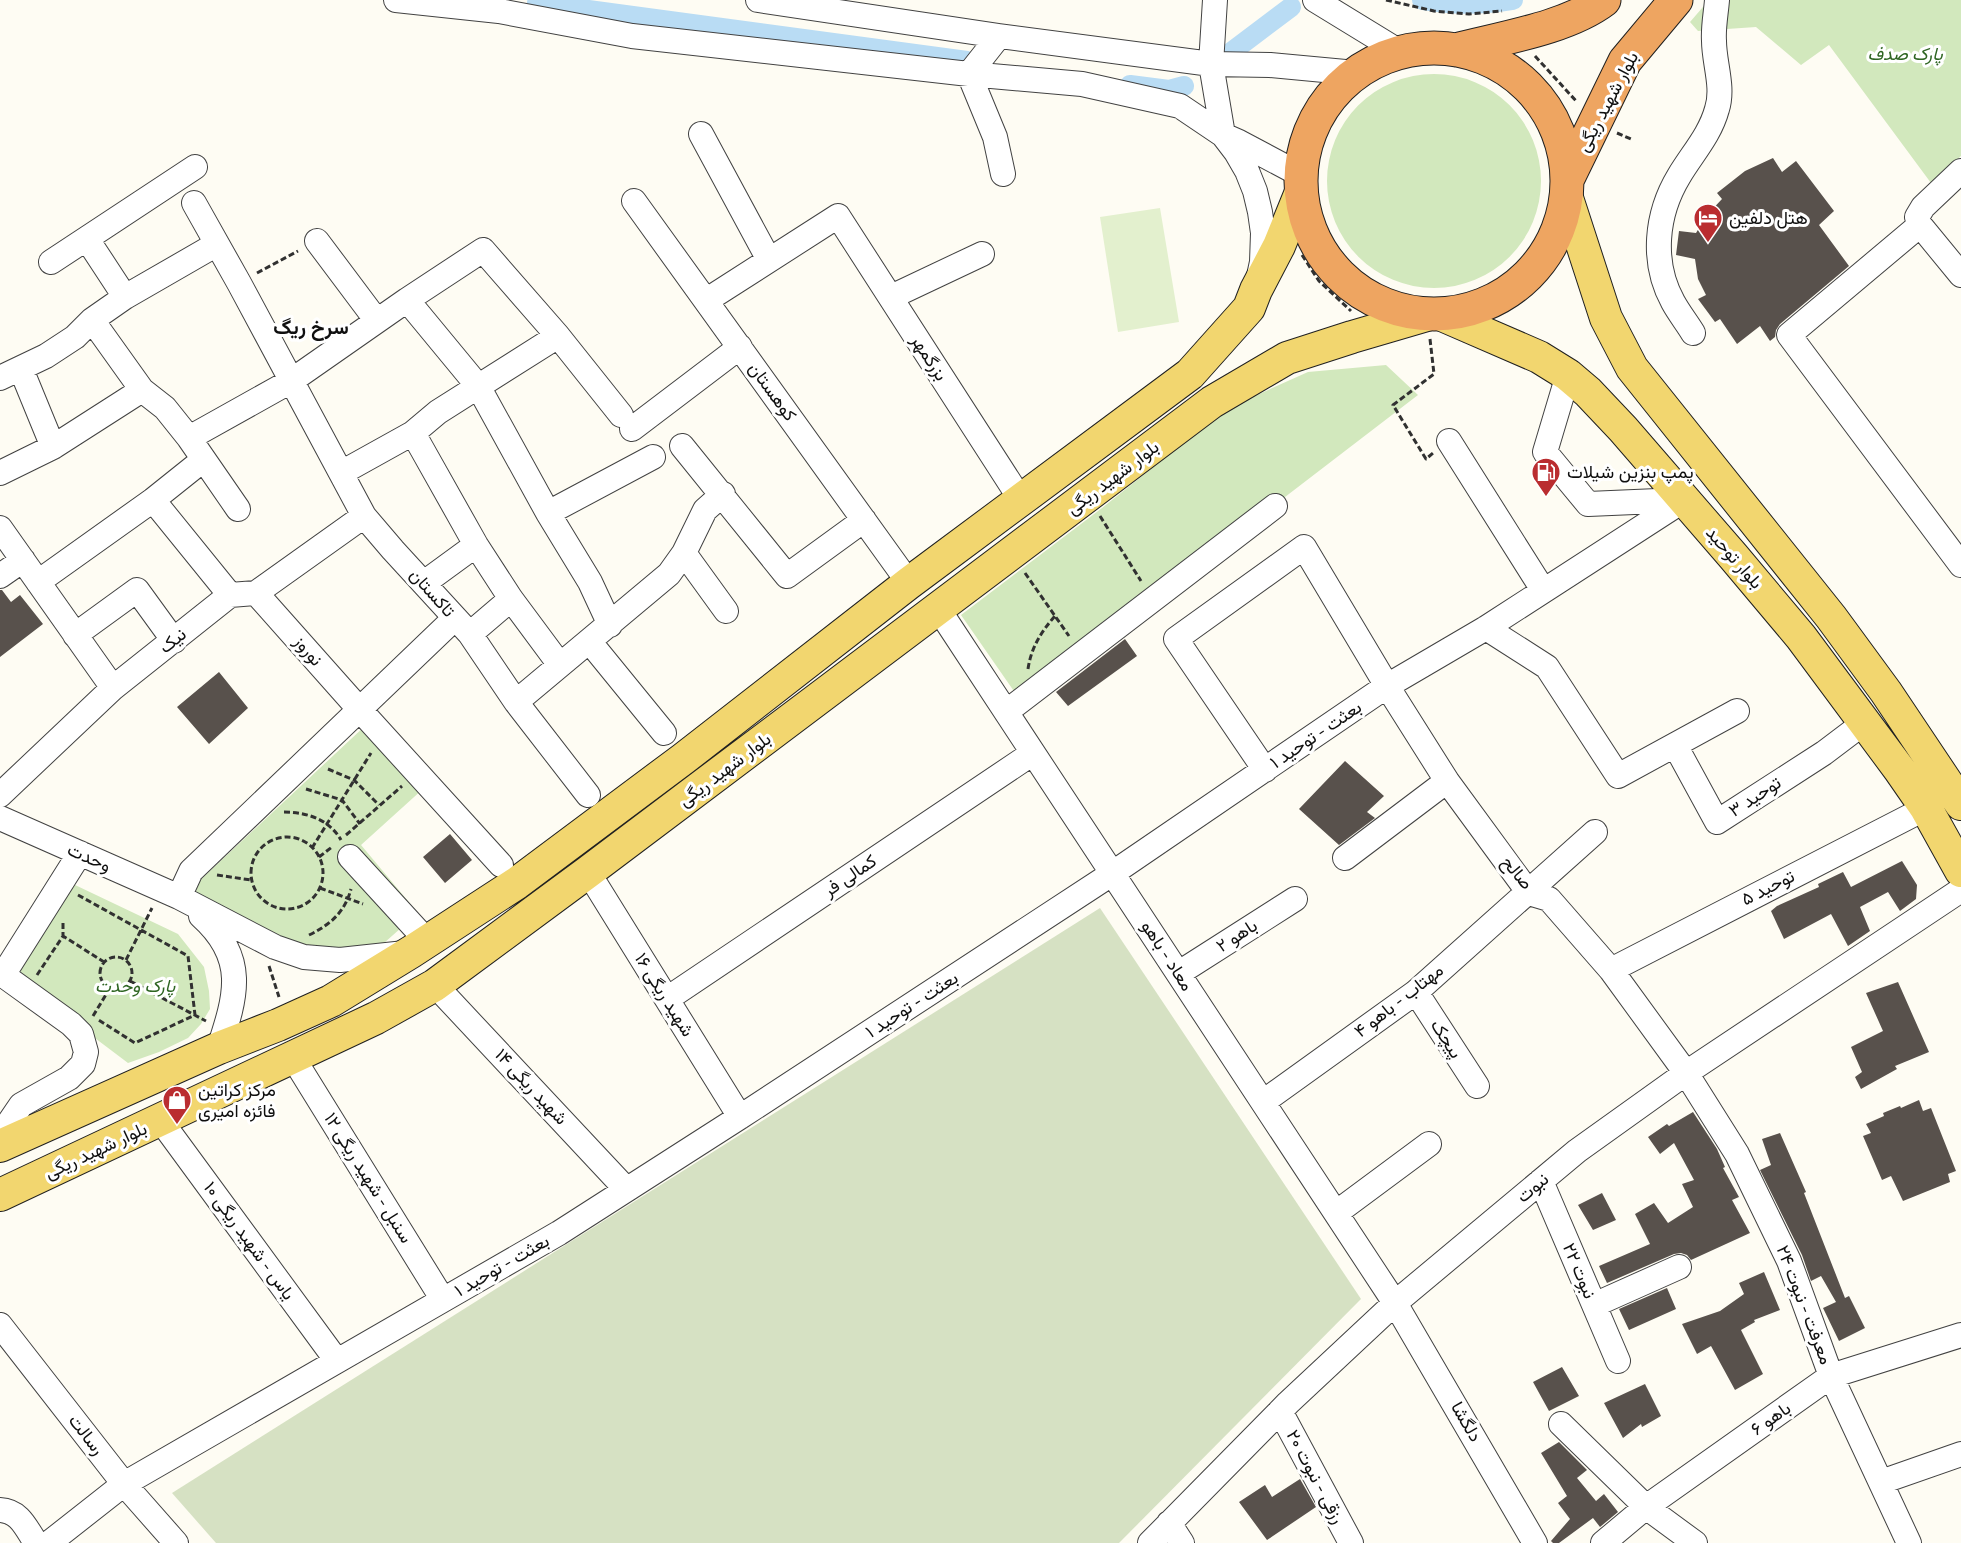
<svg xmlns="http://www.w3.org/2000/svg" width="1961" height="1543" font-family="Spectral,Vazirmatn,serif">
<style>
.green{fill:#d2e8bd}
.cemetery{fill:#d6e1c3}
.pitch{fill:#e3f0ce}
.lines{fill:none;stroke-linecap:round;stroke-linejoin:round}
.canal{stroke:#b9dcf4;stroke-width:20}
.building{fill:#58514c}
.minor-casing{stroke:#424242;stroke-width:26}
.major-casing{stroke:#202020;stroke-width:34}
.highway-casing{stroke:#202020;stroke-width:35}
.path{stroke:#313131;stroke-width:3;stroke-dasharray:6 3;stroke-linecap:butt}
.minor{stroke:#fff;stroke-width:24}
.major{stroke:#f2d66f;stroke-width:32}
.highway{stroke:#eea561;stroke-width:33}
.labels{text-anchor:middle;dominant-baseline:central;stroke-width:6;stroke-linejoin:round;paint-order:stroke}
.park-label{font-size:18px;font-style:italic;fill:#2e6522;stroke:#fff}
.street-label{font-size:18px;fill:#0f0f0f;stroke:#fff}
.poi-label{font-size:18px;fill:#0f0f0f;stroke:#fff;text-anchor:start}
.neighbourhood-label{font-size:20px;font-weight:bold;fill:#0f0f0f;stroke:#fff}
</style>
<rect width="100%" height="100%" fill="#fefcf3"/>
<path class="green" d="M1709 0H1961V156L1931 183 1829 45 1801 65 1756 27 1698 31 1690 22Z
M1327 181a107 107 0 1 1 214 0a107 107 0 1 1-214 0Z
M1386 365 1418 395 1020 700 961 615 1102 508 1211 421 1248 399 1308 372Z
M366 725 424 788 361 845 418 913 384 943 344 952 311 954 204 901 196 892 198 882Z
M73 884 178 934 204 967 209 991 210 1009 201 1024 188 1038 159 1052 128 1063 14 977Z"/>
<path class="cemetery" d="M1100 908 1361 1299 1119 1543H216L172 1493Z"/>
<path class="pitch" d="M1160 208 1179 322 1118 332 1100 217Z"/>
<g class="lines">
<path class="canal" d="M1422 0C1451 5 1483 5 1513 0
M537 3 967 61
M1230 53 1291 7
M1130 85 1169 90 1184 86"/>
</g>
<path class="building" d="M1773 158 1782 172 1796 161 1834 211 1819 225 1849 266 1780 324 1776 330 1775 337 1770 341 1760 326 1737 344 1720 319 1715 322 1698 299 1706 295 1698 279 1695 259 1676 255 1679 231 1696 233 1707 215 1722 199 1717 193 1745 171Z
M0 590H2L11 602 20 595 43 624 0 657Z
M1125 639 1137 656 1068 706 1056 692Z
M219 672 248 708 209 744 177 707Z
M1345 761 1384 796 1367 812 1375 818 1339 845 1299 809Z
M450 834 472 860 445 883 423 857Z
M1902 861 1917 885 1916 899 1900 911 1888 892 1860 907 1870 931 1848 946 1831 914 1784 939 1771 911 1777 906 1819 887 1818 884 1843 872 1851 887Z
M1898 982 1929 1052 1895 1066 1897 1069 1861 1089 1855 1077 1862 1072 1851 1047 1883 1031 1866 993Z
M1919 1100 1923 1111 1931 1108 1956 1171 1948 1174 1950 1182 1903 1201 1891 1176 1882 1180 1863 1136 1871 1133 1866 1124 1884 1116 1883 1113 1900 1106 1901 1108Z
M1693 1112 1717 1149 1725 1167 1723 1168 1739 1197 1732 1200 1750 1233 1691 1260 1687 1255 1681 1253 1674 1254 1607 1283 1599 1266 1650 1244 1635 1214 1654 1203 1668 1223 1693 1207 1682 1184 1694 1180 1674 1143 1660 1154 1648 1137 1667 1124 1669 1126Z
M1780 1133 1806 1192 1804 1193 1845 1298 1849 1296 1865 1328 1839 1341 1823 1308 1836 1302 1821 1276 1811 1281 1802 1255 1760 1170 1771 1165 1762 1139Z
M1602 1193 1616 1220 1593 1230 1578 1205Z
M1764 1272 1780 1310 1754 1320 1755 1322 1741 1330 1763 1374 1735 1390 1711 1346 1697 1354 1682 1324 1720 1311 1744 1294 1739 1283Z
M1667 1288 1676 1309 1629 1330 1619 1309Z
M1562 1367 1579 1396 1549 1411 1533 1382Z
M1645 1384 1661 1416 1642 1427 1641 1424 1623 1438 1604 1403Z
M1559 1442 1587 1470 1577 1478 1596 1501 1604 1494 1618 1512 1600 1527 1593 1518 1559 1543H1553L1551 1541 1570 1519 1558 1503 1567 1496 1541 1453Z
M1300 1479 1316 1507 1267 1540 1239 1502 1265 1485 1272 1497Z"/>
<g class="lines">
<g class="minor-casing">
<path id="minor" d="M396 0 499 11 632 36 969 74 1082 84 1180 106 1223 135 1239 142 1301 175
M758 0 999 36 1211 64 1270 65 1356 73
M1215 0 1211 64 1223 135 1236 152 1247 171 1255 191 1260 212 1263 233 1262 262 1259 276
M1315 0 1400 52
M999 36 969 74 995 137 1003 174
M701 134 769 260
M1961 171 1923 207 1917 217 1920 225 1961 275
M634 201 909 583
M194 203 239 283 364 516 393 550 470 634 516 702 588 795
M1920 225 1789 335 1961 565
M87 239 125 297
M317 241 377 321
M51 262 195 167
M891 297 982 254
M407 300 478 386 548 513 590 582 610 625
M707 300 838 216 1021 500
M92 320 142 390 165 408 189 438 238 509
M1693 333C1687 323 1679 313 1673 302 1651 262 1656 214 1679 176 1692 154 1710 135 1717 109 1724 87 1714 63 1714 41 1713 28 1716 13 1717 0
M21 369 53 447
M1568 375 1545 452 1588 504 1681 500
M0 378 46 356 75 337 92 320 125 297 217 244
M632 429 740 347
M413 433 476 545 511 599 560 665
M189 438 291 381 407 300 483 250 558 336 621 415
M1449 441 1543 590
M682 446 787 576 864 520
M0 473 53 447 142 390
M341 473 413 433 438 412 558 336
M153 500 230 595
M548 513 653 457
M0 528 113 688
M684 553 726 611
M0 576 23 560
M38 582 153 500 203 460
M424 583 476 545
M256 593 360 710 501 865
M939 610 1395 1303 1535 1543
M1486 628 1547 667 1618 776 1737 711
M470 634 511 599
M75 635 137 590 174 641
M589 641 664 733
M516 702 669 574 684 553 705 510 723 494
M1006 712 1275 506
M1675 745 1717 822 1824 753 1865 722
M1265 770 1176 639 1304 547 1387 686 1447 781 1529 893 1549 899 1611 970 1686 1073 1737 1154 1789 1261 1831 1376 1909 1543
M0 795 113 688 230 595 256 593 364 516
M0 818 179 897 275 947 304 957 340 960 405 953
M350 857 427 941
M1345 858 1447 781
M588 872 740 1117
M179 897 191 871 455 618
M201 916C248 958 236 996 219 1048
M1611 970 1926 808
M1179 973 1295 899
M435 985 626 1189
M1416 992 1477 1086
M667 999 1033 753
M292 1056 443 1300
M1263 1102 1416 992 1595 832
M161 1121 337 1361
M0 1136 21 1105 69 1078 83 1064 86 1052 81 1034 71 1024 3 975 80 853
M1541 1181 1618 1361
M1336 1213 1429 1144
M1594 1305 1679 1267
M0 1325 124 1484 176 1543
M1280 1411 1351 1543
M1561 1424 1646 1507 1695 1543
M1881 1482 1961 1454
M0 1510C20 1511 26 1528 36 1543
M1169 1523 1182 1543
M49 1543 124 1484 559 1233 740 1117 1113 873 1387 686 1486 628 1684 500
M1150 1543 1288 1403 1395 1303 1577 1151 1686 1073 1961 890
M1603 1543 1646 1507 1831 1376 1961 1335"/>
</g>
<g class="major-casing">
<path id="major" d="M1566 195 1606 318 1632 368 1831 617 1886 692 1961 804
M1442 315 1539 357 1568 375 1588 392 1623 429 1733 556 1801 637 1899 769 1926 808 1961 871
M0 1146 219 1048 278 1025 331 1001 411 952 517 883 683 759 909 583 1190 374 1249 308 1256 290 1279 246 1301 192
M0 1195 376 1018 435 985 588 872 1212 402 1287 358 1352 337 1427 315"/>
</g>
<g class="highway-casing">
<path id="highway" d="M1301 181a133 133 0 1 1 266 0a133 133 0 1 1-266 0Z
M1456 50C1502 38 1567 28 1604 0
M1567 180 1625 61 1676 0"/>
</g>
<path class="path" d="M1386 0 1434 11 1469 14 1502 11
M1535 56 1577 102
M1617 133 1631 139
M1302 255 1319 281 1351 311
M257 273 298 251
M1430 339 1434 374 1393 405 1426 459 1433 453
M1100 516 1141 581
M1025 573 1069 636
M1028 669C1031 648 1041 632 1055 616
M328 769 354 780 379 805
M306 789 342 800 360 824
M284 812C306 812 329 819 341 840
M346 835 402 786
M251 873a36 36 0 1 1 72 0a36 36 0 1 1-72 0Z
M312 848 371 753
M319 857 332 847
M217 875 251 880
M320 888 363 904
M78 895 188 956 195 1015 135 1043 97 1019
M63 923V936
M309 935C330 925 345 912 351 889
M100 973a16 16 0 1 1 32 0a16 16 0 1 1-32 0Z
M126 960 152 908
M269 966 279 997
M37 975 63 936 104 962
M130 981 206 1021
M93 1016 110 988"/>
<use href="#minor" class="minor"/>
<use href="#major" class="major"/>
<use href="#highway" class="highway"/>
</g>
<defs>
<g id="hotel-pin" transform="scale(1.5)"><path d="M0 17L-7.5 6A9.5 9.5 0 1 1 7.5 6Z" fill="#ba2d30" stroke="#fff"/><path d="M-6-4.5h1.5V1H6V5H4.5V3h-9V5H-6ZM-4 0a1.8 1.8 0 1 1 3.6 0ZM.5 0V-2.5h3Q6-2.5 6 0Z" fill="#fff"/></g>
<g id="fuel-pin" transform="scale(1.5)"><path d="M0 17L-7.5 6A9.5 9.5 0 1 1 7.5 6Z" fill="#ba2d30" stroke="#fff"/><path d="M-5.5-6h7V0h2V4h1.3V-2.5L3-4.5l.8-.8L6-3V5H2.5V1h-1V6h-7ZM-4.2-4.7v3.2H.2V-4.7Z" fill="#fff"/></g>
<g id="shop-pin" transform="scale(1.5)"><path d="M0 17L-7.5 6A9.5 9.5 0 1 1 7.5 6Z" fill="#ba2d30" stroke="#fff"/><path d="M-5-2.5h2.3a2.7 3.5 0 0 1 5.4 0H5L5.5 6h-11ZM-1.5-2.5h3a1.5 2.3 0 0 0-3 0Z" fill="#fff"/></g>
</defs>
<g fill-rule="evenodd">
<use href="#hotel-pin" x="1708" y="218"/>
<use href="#fuel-pin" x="1546" y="472"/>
<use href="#shop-pin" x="177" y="1100"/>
</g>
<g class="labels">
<g class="park-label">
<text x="1905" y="54">پارک صدف</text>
<text x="135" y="986">پارک وحدت</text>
</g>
<g class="street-label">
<text transform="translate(1608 102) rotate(-62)">بلوار شهید ریگی</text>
<text transform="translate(929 358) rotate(57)">بزرگمهر</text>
<text transform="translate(772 392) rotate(54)">کوهستان</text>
<text transform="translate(1113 478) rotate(-37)">بلوار شهید ریگی</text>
<text transform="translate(1734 558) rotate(49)">بلوار توحید</text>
<text transform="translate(432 593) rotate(48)">تاکستان</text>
<text transform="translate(173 641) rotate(-39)">نیک</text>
<text transform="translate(308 651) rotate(49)">نوروز</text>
<text transform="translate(1316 735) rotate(-34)">بعثت - توحید ۱</text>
<text transform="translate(725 770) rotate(-37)">بلوار شهید ریگی</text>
<text transform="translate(1755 797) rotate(-33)">توحید ۳</text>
<text transform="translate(89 858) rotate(24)">وحدت</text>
<text transform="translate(1517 873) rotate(50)">صالح</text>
<text transform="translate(850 876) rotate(-34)">کمالی فر</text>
<text transform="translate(1768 888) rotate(-27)">توحید ۵</text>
<text transform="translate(1237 936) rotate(-33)">باهو ۲</text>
<text transform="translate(1167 956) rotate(57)">معاد - باهو</text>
<text transform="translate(664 995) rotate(58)">شهید ریگی ۱۶</text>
<text transform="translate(1399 1001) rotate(-38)">مهتاب - باهو ۴</text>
<text transform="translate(912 1005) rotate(-33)">بعثت - توحید ۱</text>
<text transform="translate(1446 1039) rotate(57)">پیچک</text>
<text transform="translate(531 1087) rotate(47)">شهید ریگی ۱۴</text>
<text transform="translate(96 1151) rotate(-25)">بلوار شهید ریگی</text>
<text transform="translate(368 1178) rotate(58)">سنبل - شهید ریگی ۱۲</text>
<text transform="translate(1533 1188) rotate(-40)">نبوت</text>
<text transform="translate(249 1241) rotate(54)">یاس - شهید ریگی ۱۰</text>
<text transform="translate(502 1266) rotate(-30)">بعثت - توحید ۱</text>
<text transform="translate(1579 1271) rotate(67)">نبوت ۲۲</text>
<text transform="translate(1804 1305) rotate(69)">معرفت - نبوت ۲۴</text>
<text transform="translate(1771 1419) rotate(-35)">باهو ۶</text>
<text transform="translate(1466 1422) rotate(60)">دلگشا</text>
<text transform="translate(86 1435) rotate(52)">رسالت</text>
<text transform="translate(1315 1477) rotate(62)">رزقی - نبوت ۲۰</text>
</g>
<g class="poi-label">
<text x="1729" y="218">هتل دلفین</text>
<text x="1567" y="472">پمپ بنزین شیلات</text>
<text x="198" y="1090">مرکز کراتین<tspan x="198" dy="21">فائزه امیری</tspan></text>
</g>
<g class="neighbourhood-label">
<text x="311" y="328">سرخ ریگ</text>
</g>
</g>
</svg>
